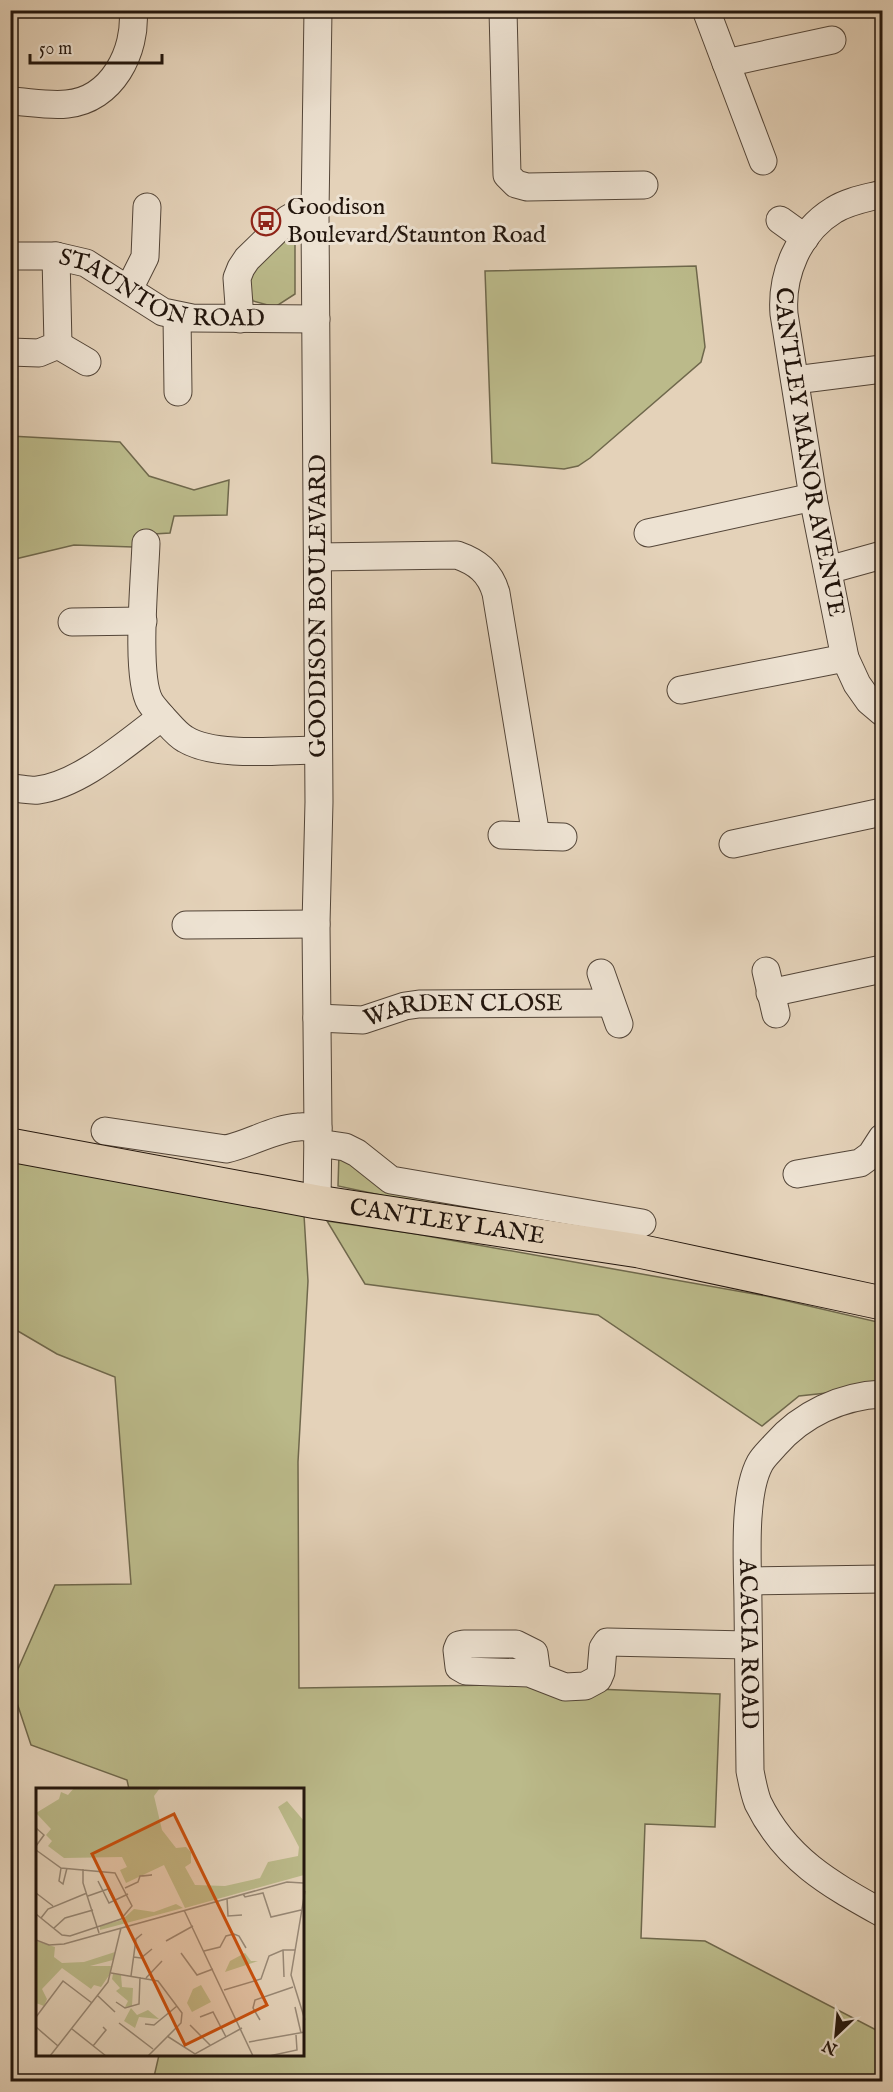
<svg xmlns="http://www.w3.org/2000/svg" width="893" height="2092" font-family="'IM FELL English',serif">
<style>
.green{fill:#bbba8a;stroke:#6f684c;stroke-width:1.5}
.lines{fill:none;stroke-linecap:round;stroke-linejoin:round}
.minor-casing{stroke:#534538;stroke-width:29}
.major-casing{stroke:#23160d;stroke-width:35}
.minor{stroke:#ede2d2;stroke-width:27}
.major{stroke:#e4d2b9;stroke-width:33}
.labels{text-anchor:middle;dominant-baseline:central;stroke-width:6;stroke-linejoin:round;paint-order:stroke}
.poi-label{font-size:24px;fill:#23160d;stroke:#ede2d2;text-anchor:start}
.street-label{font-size:24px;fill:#23160d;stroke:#ede2d2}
.inset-road{fill:none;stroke:#978774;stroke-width:1.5}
.view{fill:#ca4f0c;fill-opacity:0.15;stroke:#ca4f0c;stroke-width:3}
.inset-edge{fill:none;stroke:#23160d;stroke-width:3}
</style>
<rect width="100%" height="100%" fill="#e4d2b9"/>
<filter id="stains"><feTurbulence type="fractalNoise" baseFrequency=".00333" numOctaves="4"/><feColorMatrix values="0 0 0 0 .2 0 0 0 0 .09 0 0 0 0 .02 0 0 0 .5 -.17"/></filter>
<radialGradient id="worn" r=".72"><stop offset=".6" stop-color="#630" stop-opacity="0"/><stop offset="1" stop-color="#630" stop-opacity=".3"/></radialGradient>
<path class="green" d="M295 226V294L275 307 253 301 246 281 252 267Z
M696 266 705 347 701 362 590 458 578 466 564 469 492 463 485 271Z
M10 436 120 442 149 476 194 490 229 480 227 515 174 516 170 533 137 535 133 547 74 545 11 560Z
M11 1148 304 1215 308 1281 298 1462 299 1688 496 1685 720 1694 715 1827 645 1824 641 1938 705 1941 882 2033V2081H153L159 2055 303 2054V1789H129L127 1780 31 1745 11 1685 55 1585 131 1584 115 1377 57 1354 11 1327Z
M339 1153 486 1208 446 1209 338 1186Z
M327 1221 416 1234 766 1296 882 1323V1387L799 1396 762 1426 598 1315 365 1284Z"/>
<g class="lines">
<g class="minor-casing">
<g id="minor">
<path d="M503 10 507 175 516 184 527 187 644 185"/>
<path d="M706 10 763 161"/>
<path d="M726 63 832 40"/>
<path d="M10 101C29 102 49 106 67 104 112 100 137 51 133 10"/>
<path id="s1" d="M882 194C867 198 848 201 834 210 798 232 781 275 784 314L813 497 845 658 857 684 869 701 882 712"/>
<path d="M780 220 805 238"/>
<path id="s2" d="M10 256H56L86 263 163 312 192 318 316 319"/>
<path d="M129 289 145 257 147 207"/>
<path d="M177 316 178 392"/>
<path d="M240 319 237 278 241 268 247 259 288 219 295 215 315 213"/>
<path d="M58 345 87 362"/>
<path d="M10 352 39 353 58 345 56 256"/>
<path d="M795 380 882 369"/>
<path d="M648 533 813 497"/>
<path d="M146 543C145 576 135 676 150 702 153 707 158 712 162 717"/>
<path d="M318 557 457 555C477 562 490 572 496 593L536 836"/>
<path d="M828 570 882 555"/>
<path d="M72 622 143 621"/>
<path d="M681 690 845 658"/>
<path d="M10 788C19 788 30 791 38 790 82 784 127 742 162 717 169 724 176 734 185 739 216 758 281 750 318 750"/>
<path d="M502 835 563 837"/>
<path d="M733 844 882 812"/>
<path d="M186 925 316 924"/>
<path d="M766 971 776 1014"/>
<path d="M601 973 619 1024"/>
<path d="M770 993 882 969"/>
<path id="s3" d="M317 1018 363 1020 405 1006 419 1004 611 1003"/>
<path d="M105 1131 226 1149C250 1144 275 1128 299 1127 305 1126 312 1128 318 1128"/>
<path d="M318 1143 345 1147 357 1153 391 1180 642 1223"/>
<path d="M797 1174 860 1163 871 1155 882 1138"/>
<path d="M317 1202 318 1128 316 924 319 802 315 213 318 10"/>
<path id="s4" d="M882 1394C841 1396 802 1414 775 1445 770 1451 764 1456 760 1463 742 1496 748 1568 748 1607 749 1662 749 1716 750 1771 752 1781 754 1793 758 1803 786 1860 830 1884 882 1913"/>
<path d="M748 1581 882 1579"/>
<path d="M537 1675 534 1653 516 1644H464L459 1645 457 1650 459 1667 466 1671 529 1673 565 1687 585 1686 598 1679 601 1672 603 1648 607 1642 748 1645"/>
</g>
</g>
<g class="major-casing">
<g id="major">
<path id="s5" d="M10 1145 317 1202 639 1251 882 1303"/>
</g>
</g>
<use href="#minor" class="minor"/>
<use href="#major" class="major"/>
</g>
<defs>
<g id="bus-ring" transform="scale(1.5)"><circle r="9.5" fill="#ede2d2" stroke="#8f2418" stroke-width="1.5"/><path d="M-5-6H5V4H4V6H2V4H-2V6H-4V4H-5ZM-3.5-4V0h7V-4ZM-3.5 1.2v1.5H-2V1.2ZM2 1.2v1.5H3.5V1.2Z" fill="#8f2418"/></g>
</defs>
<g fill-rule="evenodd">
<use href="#bus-ring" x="266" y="221"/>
</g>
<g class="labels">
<g class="poi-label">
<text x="287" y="207">Goodison<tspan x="287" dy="28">Boulevard/Staunton Road</tspan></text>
</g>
<g class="street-label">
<text stroke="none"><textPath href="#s2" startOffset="160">STAUNTON ROAD</textPath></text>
<text stroke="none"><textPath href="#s1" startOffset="312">CANTLEY MANOR AVENUE</textPath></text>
<text transform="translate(318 606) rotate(-90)">GOODISON BOULEVARD</text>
<text stroke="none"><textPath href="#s3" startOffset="148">WARDEN CLOSE</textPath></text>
<text stroke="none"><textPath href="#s5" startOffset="444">CANTLEY LANE</textPath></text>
<text stroke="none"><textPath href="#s4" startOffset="328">ACACIA ROAD</textPath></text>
</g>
</g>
<g transform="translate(36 1788)">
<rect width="268" height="268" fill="#e4d2b9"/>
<path d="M38 0H124L118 8 126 42 140 60 150 59 155 64V75L149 79 159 97 189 98 224 90 232 74 262 68 263 59 242 19 251 13 268 33V87L149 120 128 77 90 95 84 82 91 79 86 69 28 70 12 58 16 53 10 47 15 41 0 25 23 11 25 4 32 7ZM140 116 147 120 64 142V138L86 132 98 121 118 124ZM0 153 19 159 18 169 26 175 48 174 79 164 77 172 54 178H75L74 186 65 199 58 197 55 201 26 180 6 201 11 211 8 218 0 215ZM209 165 215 173H222L189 184 194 173ZM77 186 85 187 86 199 97 200 96 218 89 219 92 213 80 203 84 200 76 191ZM165 197 175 214 156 224 151 215 157 201ZM95 220 101 227 112 222 123 231 103 229 99 240 88 233Z" fill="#bbba8a"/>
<path class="inset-road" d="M0 40 8 47 0 58M0 62 25 80 79 85 96 118 85 131 34 148 26 147 0 126M25 80 23 93 27 96 31 80M47 81V95L63 145M62 93 73 115 92 106M89 100 102 94 104 88 116 87 107 88M269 103 255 187 269 232M0 105 17 118M207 106 209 109 227 105 235 129 265 122M52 108 72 101 78 113M191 110 192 128 206 127M148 122 217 268M5 130 12 121 51 105M18 140 29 130 57 122M0 152 13 157 28 156 251 94 267 95M130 153 157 138M247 162 248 189M168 163 184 159 190 148 198 146 203 148 210 160M145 165 161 187 177 181M97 169 105 170 116 161M75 185 122 193 146 225 145 235 112 268M95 188 100 151 106 146M110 190 126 173M188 202 225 191 233 168 247 162H259M62 208 79 224M80 214 89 220 103 216 104 189M259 219 265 245M0 229 27 193 56 215M164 229 177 224 190 249M224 232 217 220 219 212 257 199M83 235 117 261M109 236 118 237 141 218M154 237 174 257M0 239 22 258M36 241 70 268M131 248 159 266 206 240M213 254 269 244M57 258 70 242 67 239M14 268 72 194 85 140M233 268 261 262 260 247"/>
<path class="view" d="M138 26 231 217 149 257 56 66Z"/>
<rect width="268" height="268" class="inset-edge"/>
</g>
<rect width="893" height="2092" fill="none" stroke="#e4d2b9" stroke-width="36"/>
<rect x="12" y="12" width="869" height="2068" fill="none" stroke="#23160d" stroke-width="3"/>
<rect x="18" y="18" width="857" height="2056" fill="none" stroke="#23160d" stroke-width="1.5"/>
<g transform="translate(836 2035) rotate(206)" stroke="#ede2d2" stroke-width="4.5" paint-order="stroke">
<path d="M0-4.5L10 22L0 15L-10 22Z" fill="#23160d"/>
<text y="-9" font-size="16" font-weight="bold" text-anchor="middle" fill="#23160d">N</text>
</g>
<path d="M30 54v9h132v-9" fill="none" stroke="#23160d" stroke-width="3"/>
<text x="39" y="54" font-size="18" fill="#23160d" stroke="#ede2d2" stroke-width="4.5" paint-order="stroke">50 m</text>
<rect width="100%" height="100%" filter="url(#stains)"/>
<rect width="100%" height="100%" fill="url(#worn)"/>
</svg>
